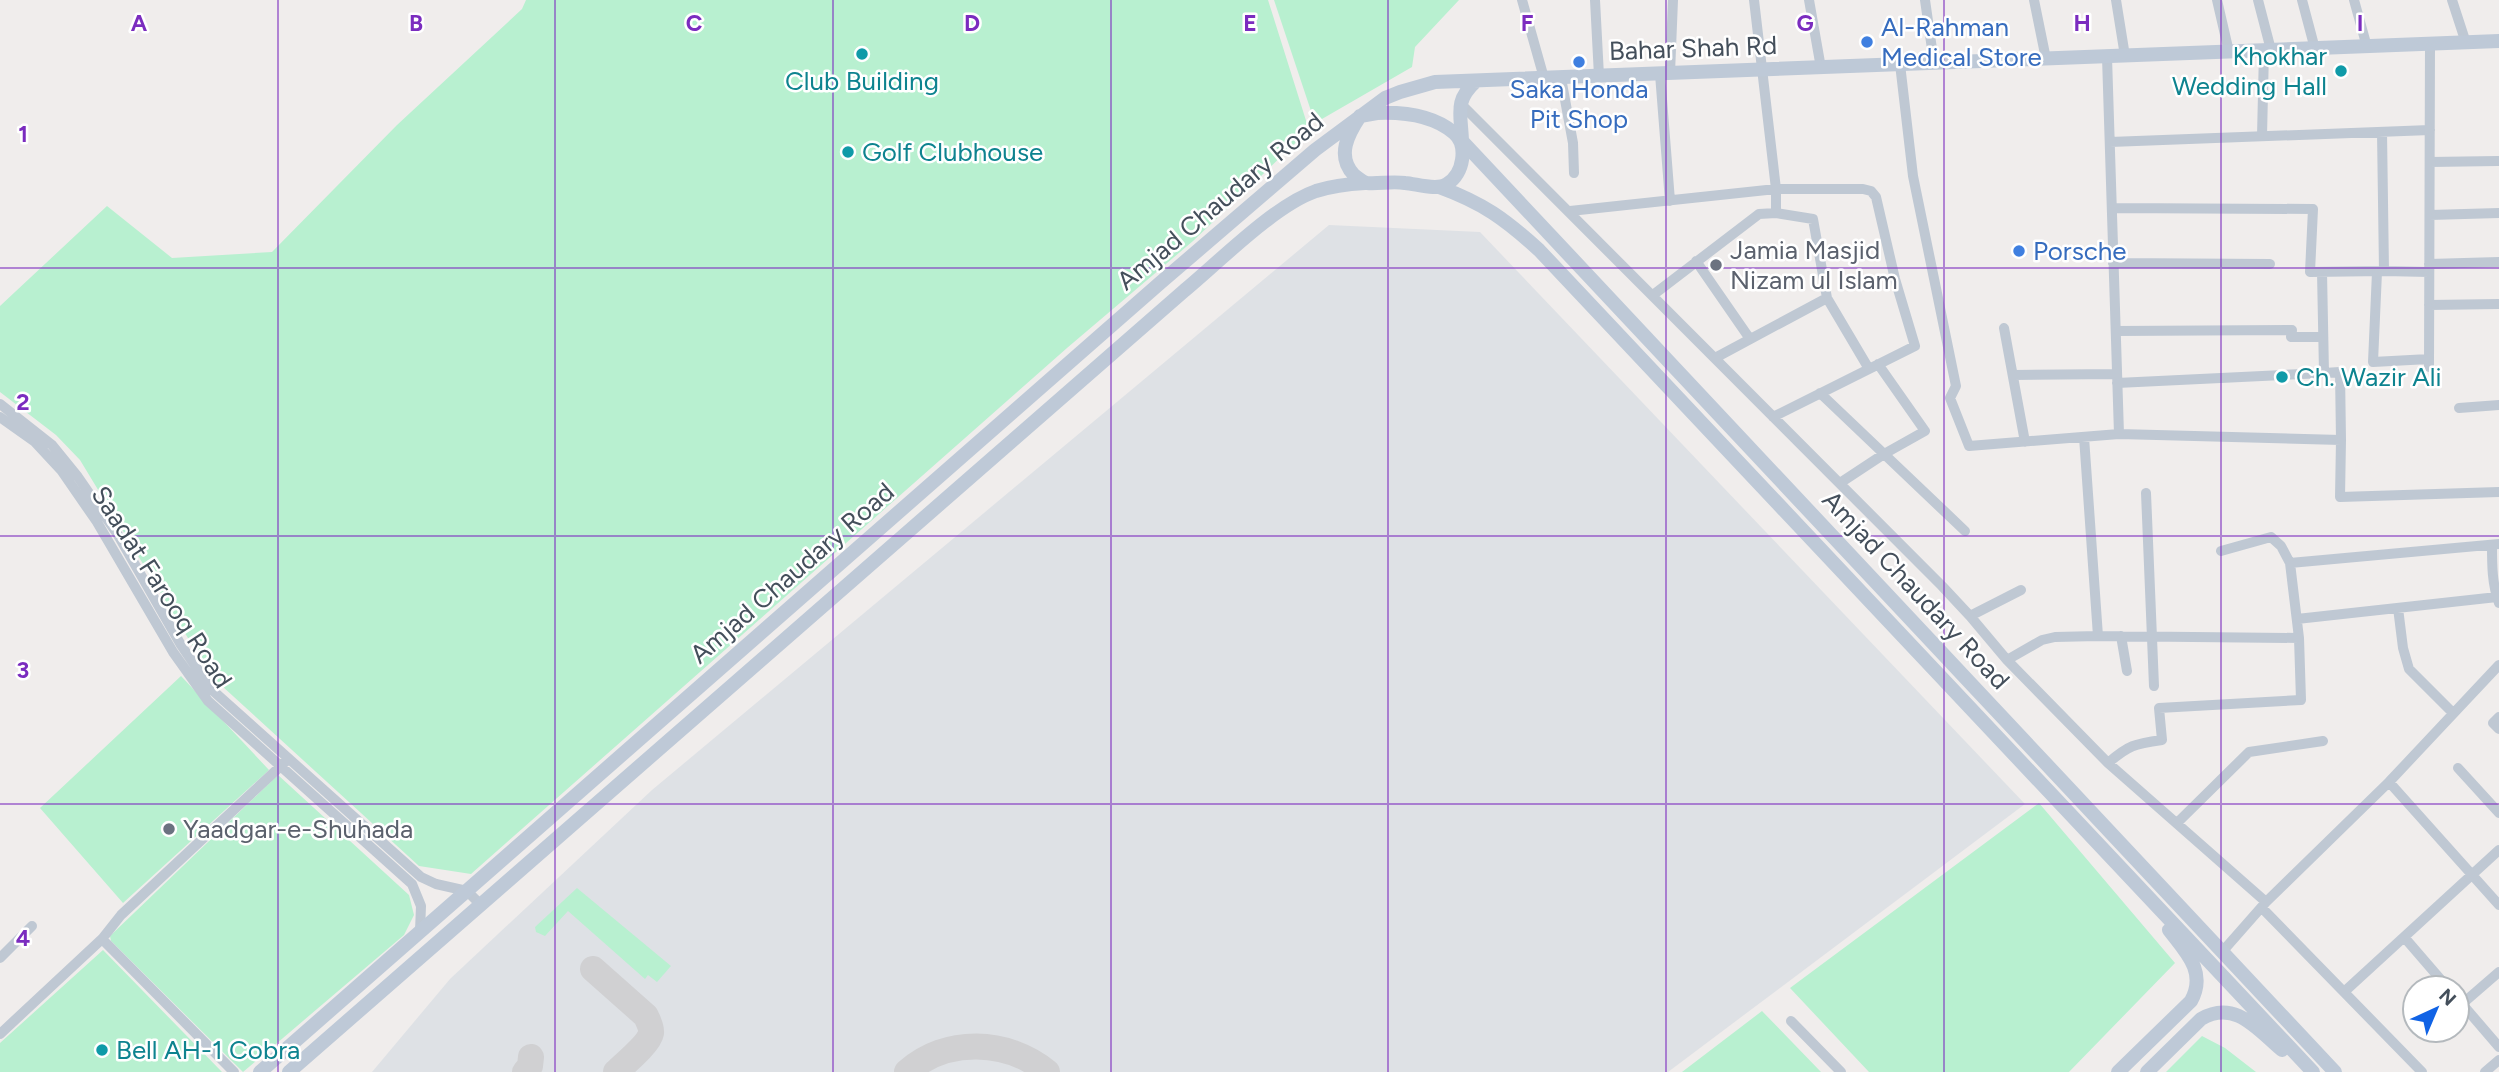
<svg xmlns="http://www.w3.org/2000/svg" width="2499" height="1072" font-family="Figtree,sans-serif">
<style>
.airport{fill:#dee1e5}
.green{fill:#b8f0d0}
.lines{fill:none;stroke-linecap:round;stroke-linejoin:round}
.taxiway{stroke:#d0d0d2;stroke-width:26}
.street{stroke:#bfc8d3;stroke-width:10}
.secondary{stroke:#bec9d7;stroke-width:14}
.grid{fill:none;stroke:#7b2cbf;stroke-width:2;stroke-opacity:0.55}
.shop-dot{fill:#3f7fe0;stroke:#fff;stroke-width:2.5}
.culture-dot{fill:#0f9aa8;stroke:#fff;stroke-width:2.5}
.worship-dot{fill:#6b7280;stroke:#fff;stroke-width:2.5}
.labels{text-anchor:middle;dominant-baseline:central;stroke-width:5;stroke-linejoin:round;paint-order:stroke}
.shop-label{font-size:26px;fill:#366cbe;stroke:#fff;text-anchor:start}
.street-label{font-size:26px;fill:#444f5b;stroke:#fff}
.culture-label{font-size:26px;fill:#0d838f;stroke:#fff;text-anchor:start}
.worship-label{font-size:26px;fill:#5b616d;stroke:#fff;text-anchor:start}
.grid-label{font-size:23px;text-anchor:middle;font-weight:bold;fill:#7b2cbf;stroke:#fff;stroke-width:5;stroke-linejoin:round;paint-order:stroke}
</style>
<rect width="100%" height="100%" fill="#f0edec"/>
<path class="airport" d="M1329 225 1480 232 2025 804 1668 1072H372L450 979 652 790Z"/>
<path class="green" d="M526 0H1268L1309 130 1193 241 1067 348 471 874 419 866 211 676 80 460 56 435 0 392V306L107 206 172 258 272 252 397 125 522 9Z
M1274 0H1459L1415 47 1412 67 1315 123Z
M181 676 269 770 123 903 40 808Z
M278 775 409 895 414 915 404 935 243 1072 111 941 110 936Z
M2039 803 2175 963 2069 1072H1869L1790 988Z
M577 888 671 966 657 982 648 975 645 979 568 911 545 936 536 932 535 927Z
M103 950 222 1072H0V1043Z
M1762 1011 1821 1072H1682Z
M2202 1036 2225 1048 2256 1072H2166Z"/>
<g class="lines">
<path class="taxiway" d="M593 969 646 1016C648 1021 652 1028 651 1033 649 1044 624 1064 616 1072
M525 1072 530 1066 531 1057
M907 1072C946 1037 1007 1039 1047 1072"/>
<path class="street" d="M1522 0 1544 78
M1595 0 1599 76
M1809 0 1821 68
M1925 0 1934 63
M2034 0 2046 59
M2116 0 2125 56
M2217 0 2229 52
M2258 0 2271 50
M2302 0 2315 49
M2354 0 2367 47
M2452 0 2466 43
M1900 64 1913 176 1956 386 1950 398 1969 446 2119 434 2107 57
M1670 73 1673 0
M1660 74 1670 201
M1561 78 1573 143 1574 173
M1460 103 1942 586 1970 616 2007 660 2108 763 2266 902
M2382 132 2384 271 2429 272
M2262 136 2264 51
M2110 142 2430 130
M2430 162 2498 161
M2112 208 2313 209 2310 272 2384 271
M1570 211 1776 189 1754 0
M2430 215 2499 213
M1696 261 1750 339
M2113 263 2270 264
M2429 264 2499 262
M2377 272 2373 362 2429 359
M1653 295 1759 214 1776 213
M2429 305 2499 304
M2004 328 2025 442
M2116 331 2292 330 2291 337H2323
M1715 358 1827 298
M2429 367 2430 44
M2013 375 2117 374
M2117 383 2324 373 2322 272
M1820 393 1965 531
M0 404 52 445 78 477 118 535 181 645 211 689 421 877 436 884 467 891 480 904
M2459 408 2499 405
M0 417 35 442 61 470 97 522 173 652 208 701 412 884 421 906 420 931
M1773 417 1915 346 1895 279 1876 197 1871 191 1863 189H1776V213L1813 219 1827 298 1869 369
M2119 434 2341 440 2340 372 2324 373
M2341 440 2340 497 2499 492
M1840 483 1884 454 1925 431 1878 364
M2146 493 2154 686
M2492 545C2492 565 2492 584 2499 603
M2221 551 2271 537 2281 546 2290 563
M2398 608 2403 648 2409 669 2453 713
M1970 616 2021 590
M2297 619 2497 597
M2098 636 2299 638 2301 700 2159 708 2162 740C2134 744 2129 745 2108 763
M2121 636 2127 671
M2299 638 2290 563 2499 544
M2007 660 2042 640 2055 637 2098 636 2084 437
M2499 717 2493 723 2499 729
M2458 768 2499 813
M2389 782 2499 905
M2177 823 2249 752 2323 741
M2262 908 2422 1072
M2404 937 2448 988
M102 939 234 1072
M2222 952 2266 902 2389 782 2499 665
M0 958 32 926
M2344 992 2499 850
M2457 998 2499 1047
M2462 1004 2499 972
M1791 1021 1841 1072
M0 1034 102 939 121 915 285 762
M2485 1072 2499 1060"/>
<path class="secondary" d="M1476 81C1454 101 1461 113 1462 141L2335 1072
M1377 113C1403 112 1433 115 1454 133 1468 145 1464 174 1447 184 1437 191 1417 184 1405 183 1392 181 1379 184 1367 183 1362 182 1358 178 1354 175 1336 156 1348 134 1360 116Z
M1439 187C1483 203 1505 219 1539 250L2313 1072
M260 1072 1160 283 1315 150 1385 98 1400 92 1435 82 2499 41
M289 1072 1185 290C1220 261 1275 205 1316 191 1332 186 1348 184 1365 183
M2118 1072 2191 1001C2207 972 2186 952 2169 930
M2147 1072 2201 1019C2235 999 2257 1029 2282 1050"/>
</g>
<path class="grid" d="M278 0V1072M555 0V1072M833 0V1072M1111 0V1072M1388 0V1072M1666 0V1072M1944 0V1072M2221 0V1072M0 268H2499M0 536H2499M0 804H2499"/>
<g class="shop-dot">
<circle cx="1867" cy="42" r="7"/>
<circle cx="1579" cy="62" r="7"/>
<circle cx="2019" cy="251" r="7"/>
</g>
<g class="culture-dot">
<circle cx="862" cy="54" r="7"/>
<circle cx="2341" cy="71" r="7"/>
<circle cx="848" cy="152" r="7"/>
<circle cx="2282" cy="377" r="7"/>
<circle cx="102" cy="1050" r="7"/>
</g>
<g class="worship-dot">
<circle cx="1716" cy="265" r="7"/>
<circle cx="169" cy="829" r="7"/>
</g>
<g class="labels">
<g class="shop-label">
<text x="1881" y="27">Al-Rahman<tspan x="1881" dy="30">Medical Store</tspan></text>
<text x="1579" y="89" text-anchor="middle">Saka Honda<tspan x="1579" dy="30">Pit Shop</tspan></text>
<text x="2033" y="251">Porsche</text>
</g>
<g class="street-label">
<text transform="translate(1693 48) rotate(-2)">Bahar Shah Rd</text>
<text transform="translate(1220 201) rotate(-40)">Amjad Chaudary Road</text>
<text transform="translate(792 573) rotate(-41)">Amjad Chaudary Road</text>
<text transform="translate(162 587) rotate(57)">Saadat Farooq Road</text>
<text transform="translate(1916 590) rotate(47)">Amjad Chaudary Road</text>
</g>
<g class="culture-label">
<text x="2327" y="56" text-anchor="end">Khokhar<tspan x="2327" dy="30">Wedding Hall</tspan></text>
<text x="862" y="81" text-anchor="middle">Club Building</text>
<text x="862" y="152">Golf Clubhouse</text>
<text x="2296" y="377">Ch. Wazir Ali</text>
<text x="116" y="1050">Bell AH-1 Cobra</text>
</g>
<g class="worship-label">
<text x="1730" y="250">Jamia Masjid<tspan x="1730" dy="30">Nizam ul Islam</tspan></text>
<text x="183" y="829">Yaadgar-e-Shuhada</text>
</g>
</g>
<g class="grid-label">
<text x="139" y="31">A</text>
<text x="416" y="31">B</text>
<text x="694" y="31">C</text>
<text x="972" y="31">D</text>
<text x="1250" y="31">E</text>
<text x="1527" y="31">F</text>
<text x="1805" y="31">G</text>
<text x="2082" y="31">H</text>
<text x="2360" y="31">I</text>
<text x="23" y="142">1</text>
<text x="23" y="410">2</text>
<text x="23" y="678">3</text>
<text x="23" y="946">4</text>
</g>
<g transform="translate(2436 1009) rotate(44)"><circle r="33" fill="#ffffff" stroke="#b4b9bd" stroke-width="2"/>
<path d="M0-5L12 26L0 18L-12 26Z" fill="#1163e5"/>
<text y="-10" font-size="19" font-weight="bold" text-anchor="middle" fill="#444f5b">N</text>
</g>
</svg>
